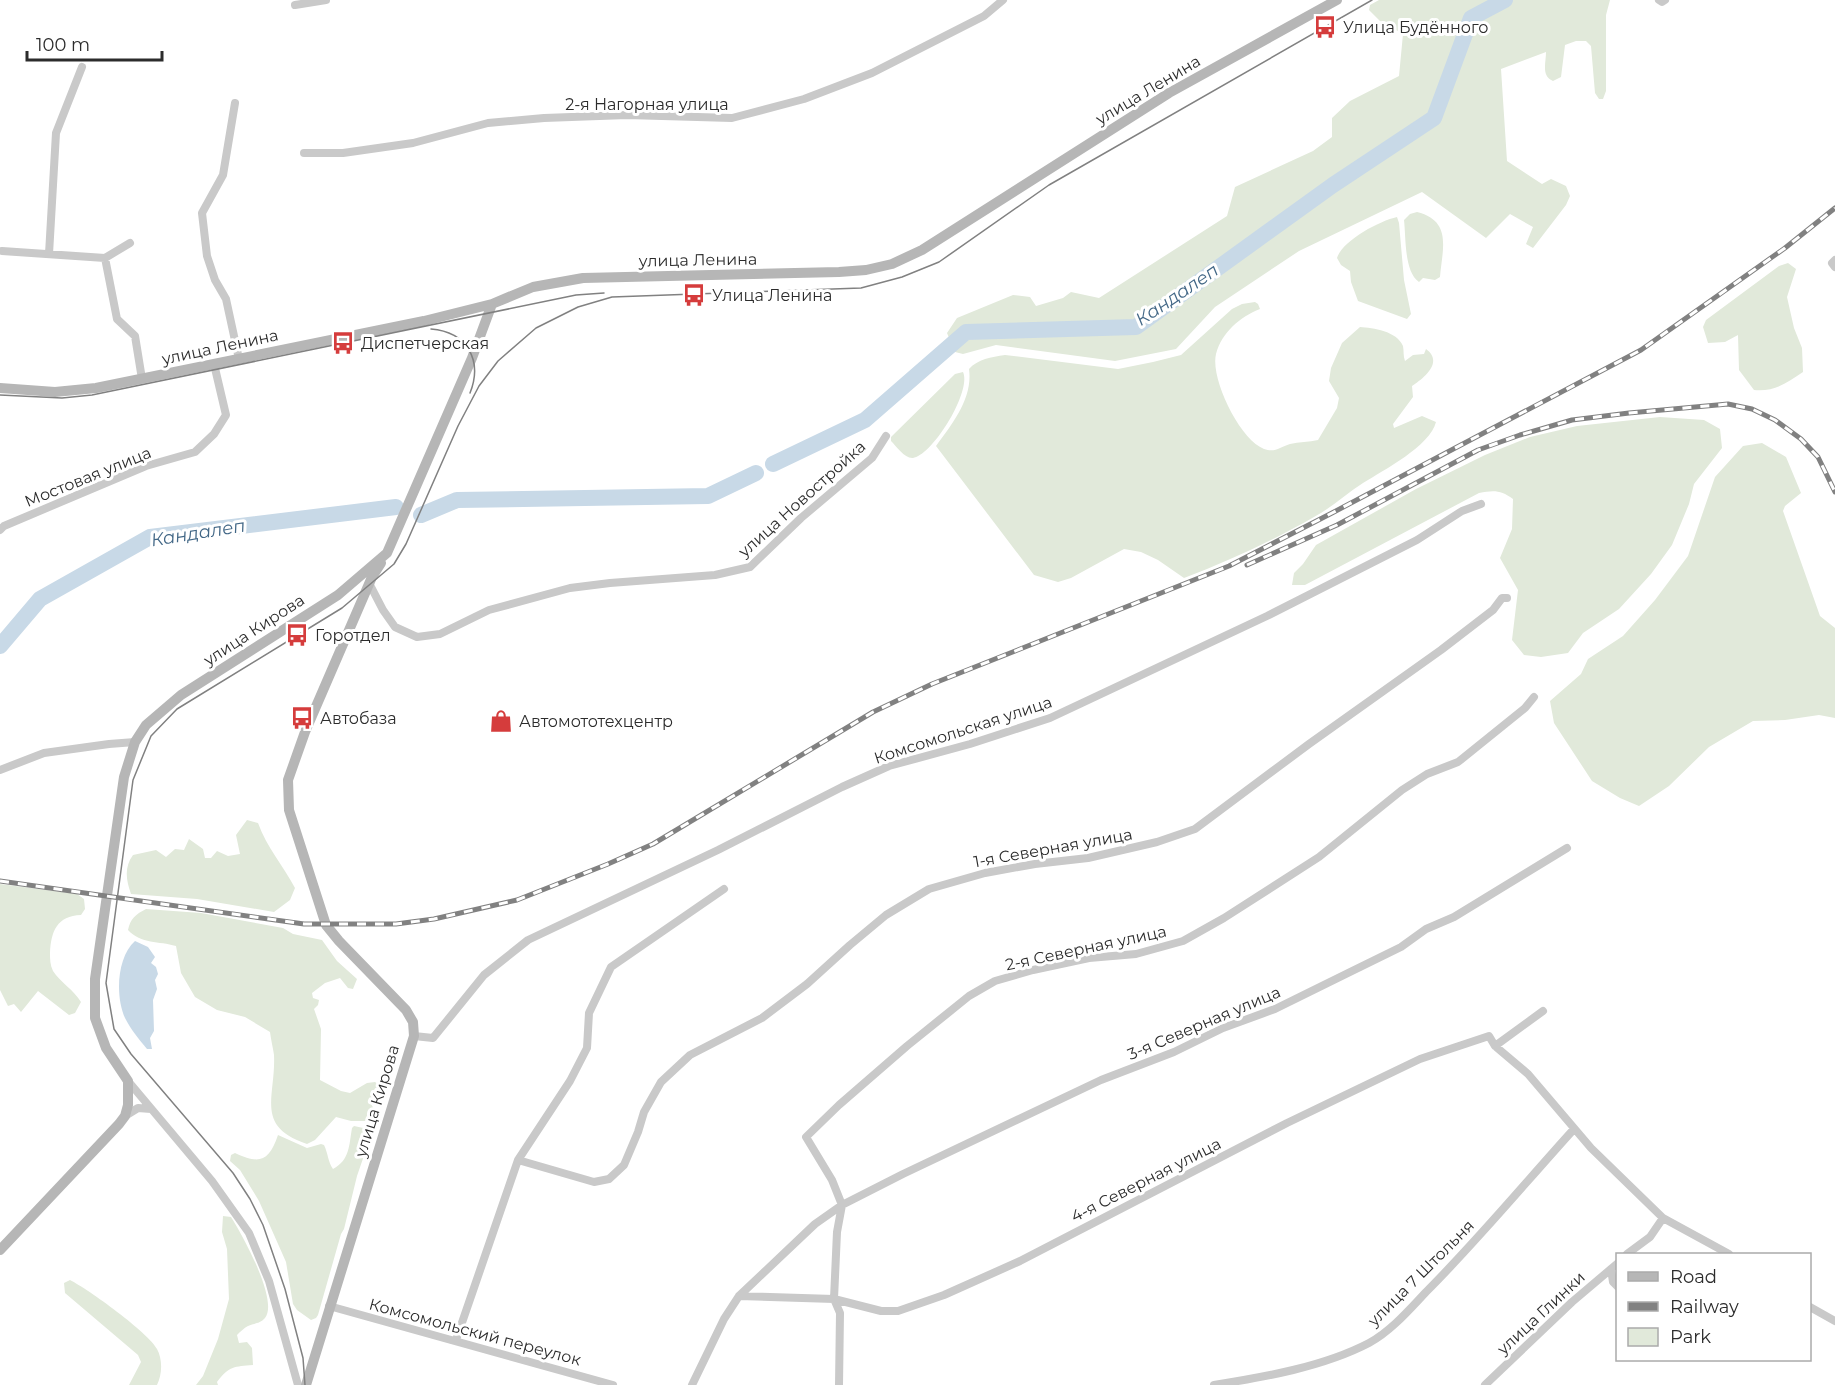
<svg xmlns="http://www.w3.org/2000/svg" width="1835" height="1385" font-family="Montserrat,sans-serif">
<style>
.green{fill:#e1e9da}
.water{fill:#c8d9e7}
.lines{fill:none;stroke-linecap:round;stroke-linejoin:round}
.river{stroke:#c8d9e7;stroke-width:16}
.street{stroke:#c9c9c9;stroke-width:8}
.secondary{stroke:#b6b6b6;stroke-width:10}
.tram{stroke:#818181;stroke-width:1.5}
.rail-casing{stroke:#818181;stroke-width:5}
.rail{stroke:#fff;stroke-width:3;stroke-dasharray:9;stroke-linecap:butt}
.labels{text-anchor:middle;dominant-baseline:central;stroke-width:6;stroke-linejoin:round;paint-order:stroke}
.poi-label{font-size:16px;fill:#2c2c2c;stroke:#fff;text-anchor:start}
.street-label{font-size:16px;fill:#2c2c2c;stroke:#fff}
.water-label{font-size:18px;font-style:italic;fill:#426786;stroke:#fff}
</style>
<rect width="100%" height="100%" fill="#fff"/>
<path class="green" d="M1379 0H1610L1606 15V91L1603 99H1599L1595 93 1591 46 1586 41H1576L1565 45 1561 77 1553 81C1541 76 1546 63 1546 52L1501 69 1507 161 1542 184 1551 179 1566 186 1570 196 1566 205 1533 248 1526 244 1533 227 1510 214 1486 238 1422 192 1299 251 1215 307 1176 349 1115 361 996 345 963 354 955 352 947 333 957 318 1013 295 1030 297 1036 306 1063 298 1071 292 1099 298 1227 216 1235 187 1313 151 1332 137V118L1350 101 1399 76 1403 34 1380 21 1369 10 1370 5Z
M1417 212C1453 221 1442 250 1440 277L1435 280 1423 278 1419 282C1404 272 1406 237 1404 220L1410 214Z
M1397 217 1399 223 1404 280 1411 314 1407 319 1358 301 1351 282 1350 271 1341 265 1337 258C1342 241 1379 221 1397 217Z
M1788 263 1796 269 1787 297 1794 328 1802 348 1803 372C1787 383 1774 392 1754 390L1739 370 1738 335 1725 342 1708 343 1703 327 1706 320 1779 266Z
M1255 302 1258 304 1260 309C1240 317 1222 332 1216 354 1210 379 1240 440 1264 449 1275 453 1280 447 1290 444 1299 442 1309 442 1318 440L1337 408 1339 398 1329 381 1331 368 1342 343 1360 327C1373 328 1397 331 1403 346 1404 351 1403 356 1405 361L1413 355 1424 354 1426 349C1444 362 1424 378 1412 386L1413 397 1393 424 1394 428 1422 416 1436 422C1430 446 1384 470 1363 483 1346 494 1331 508 1314 517 1272 541 1229 561 1184 578L1158 560 1141 552 1124 549 1071 578 1058 582 1034 575 936 446C953 423 973 398 969 369 978 359 991 357 1005 355L1118 369 1153 362 1181 355 1232 309 1242 304Z
M963 372C972 391 933 455 913 458 905 459 896 446 891 441V437L955 374Z
M1660 417 1704 420 1720 429 1722 448 1694 484 1689 504 1672 545 1651 574 1619 609 1583 633 1568 653 1541 657 1524 655 1512 640 1518 590 1500 558 1512 529 1513 499C1501 490 1494 490 1479 493L1305 585H1292L1294 573 1303 564 1316 545 1416 489 1485 455 1530 437 1577 426Z
M1762 443 1786 457 1801 493 1785 506 1783 511 1820 616 1835 628V718L1819 715 1785 720 1753 721 1709 747 1669 786 1639 806 1620 798 1592 781 1554 723 1550 701 1581 674 1588 659 1623 636 1655 600 1688 556 1715 477 1743 446Z
M247 820 258 823C267 848 283 865 295 888L290 900 274 912 197 899 131 894C126 880 124 867 133 855L156 850 166 857 175 849 184 850 189 839 203 849 205 858H211L217 851 228 856 240 854 236 835Z
M0 884 77 894 84 899 85 909 81 915C57 916 51 931 50 953 50 959 50 965 53 971 60 982 74 990 81 1002L75 1013 69 1015 38 991 21 1012 14 1004 8 1006 0 990Z
M146 909 201 913 283 928 293 934 322 940 337 961 357 979 353 989 348 988 340 978 325 983 312 993 313 998 319 1000 318 1005 314 1009 321 1029 320 1080 341 1091 350 1093 367 1083 375 1082 379 1085 371 1104 374 1109V1116L370 1121H351L336 1117 315 1140 307 1144C254 1126 276 1097 274 1055 273 1048 271 1040 270 1032L245 1017 217 1010 195 997 181 973 176 946C159 941 141 944 128 930 130 919 136 914 146 909Z
M354 1126 368 1129 370 1132 369 1141 357 1176 344 1229 341 1234 318 1315 316 1318 311 1320 297 1310 293 1304 286 1262 259 1201 240 1170 230 1161 231 1155 235 1153C260 1165 269 1161 278 1135L307 1148 321 1144 324 1145C328 1153 328 1162 333 1169 350 1160 349 1145 352 1128Z
M223 1216 231 1217C242 1234 279 1301 265 1318 260 1324 254 1323 248 1326 244 1328 240 1332 237 1335L239 1343 247 1342 252 1348 253 1365C234 1367 230 1365 217 1382L218 1385H196L203 1376 218 1339 229 1299 227 1249 222 1232Z
M70 1280C88 1289 149 1333 157 1349 163 1360 162 1375 157 1385H129L141 1362 138 1355 65 1293 64 1283Z"/>
<path class="water" d="M135 941 148 947 155 957 151 963 156 967 158 974 155 980 157 989 153 1000 154 1031 150 1038 152 1049H147C139 1039 131 1030 125 1018 115 996 117 957 135 941Z"/>
<g class="lines">
<path class="river" d="M773 464 865 420 966 332 1136 327 1333 185 1434 118 1471 18 1505 0
M421 515 457 500 708 496 756 473
M0 646 40 599 150 537 396 507"/>
<path class="street" d="M1659 0 1662 2 1665 0
M295 5 326 0
M235 103 223 175 202 213 207 256 215 280 226 299 239 359
M304 153H343L413 143 488 123 544 118 627 115 732 118 804 99 872 73 984 16 1003 0
M2 251 105 258 117 319 135 336 142 379
M49 254 56 133 82 67
M105 258 130 243
M1835 260 1832 263 1835 267
M0 530 4 526 146 466 195 452 214 434 226 415 214 364
M369 583 383 610 395 627 417 637 440 634 489 610 570 588 610 583 715 575 750 567 801 518 872 458 886 436
M0 770 44 753 109 744 135 742
M414 1036 433 1038 484 975 528 940 718 850 842 787 889 766 970 744 1050 718 1082 703 1267 616 1417 540 1462 511 1481 504
M1495 1046 1528 1074 1591 1148 1663 1218 1729 1254
M128 1081 212 1181 249 1233 269 1281 298 1385
M125 1116 138 1108 151 1109
M518 1160 594 1182 609 1179 624 1165 638 1132 644 1112 661 1082 690 1055 762 1018 807 984 850 945 886 915 929 889 985 873 1035 864 1088 858 1157 842 1195 829 1309 744 1441 650 1493 610 1502 598H1507
M842 1205 832 1180 806 1137 839 1105 907 1046 969 996 995 981 1033 970 1089 958 1136 954 1183 941 1224 918 1319 857 1402 790 1427 774 1458 762 1525 708 1534 697
M1627 1254 1650 1237 1663 1218
M1611 1269 1613 1282 1618 1287
M739 1296 834 1299 881 1311H898L944 1295 1020 1261 1287 1123 1420 1059 1489 1036 1495 1046 1543 1011
M329 1306 613 1385
M1810 1307 1835 1321
M456 1340 518 1160 570 1081 587 1048 589 1013 611 967 724 889
M692 1385 724 1319 739 1296 815 1224 842 1205 903 1174 1101 1080 1174 1052 1223 1028 1275 1009 1346 974 1401 947 1426 929 1454 917 1567 848
M839 1385 840 1313 834 1299 837 1232 842 1205
M1214 1385C1264 1377 1323 1367 1369 1343 1391 1331 1409 1310 1426 1292 1478 1240 1525 1183 1574 1129
M1485 1385 1572 1302 1618 1263"/>
<path class="secondary" d="M0 388 55 392 96 388 424 321 492 304 533 287 583 278 839 272 866 270 892 264 922 250 1169 93 1337 0
M0 1250 119 1124 125 1116 128 1105V1081L106 1048 95 1018V979L124 777 135 742 146 725 181 695 338 595 387 553 472 358 492 304
M306 1385 414 1036 413 1022 406 1010 339 941 326 925 289 810 288 780 305 732 372 577 381 563"/>
<path class="tram" d="M431 329C467 332 483 360 470 393
M0 395 62 398 92 395 576 295 604 293
M305 1385 303 1358 285 1289 263 1225 250 1199 233 1173 131 1054 114 1029 106 983 133 780 151 736 177 709 342 608 394 564 406 544 458 426 479 386 498 361 536 328 578 307 612 297 861 288 902 277 939 262 1049 185 1372 0"/>
<g class="rail-casing">
<path id="rail" d="M1247 565 1337 525 1478 450 1520 435 1572 420 1629 413 1728 404 1752 409 1775 420 1801 439 1818 457 1835 492
M0 881 304 924H396L434 919 517 900 608 864 653 844 873 712 932 684 1229 566 1332 513 1641 350 1785 248 1835 208"/>
</g>
<use href="#rail" class="rail"/>
</g>
<defs>
<g id="bus-bare" transform="scale(1.8)"><path d="M-5-6H5V4H4V6H2V4H-2V6H-4V4H-5ZM-3.5-4V0h7V-4ZM-3.5 1.2v1.5H-2V1.2ZM2 1.2v1.5H3.5V1.2Z" fill="#d53c3c" stroke="#fff" stroke-width="2.5" paint-order="stroke"/></g>
<g id="shop-bare" transform="scale(1.8)"><path d="M-5-2.5h2.3a2.7 3.5 0 0 1 5.4 0H5L5.5 6h-11ZM-1.5-2.5h3a1.5 2.3 0 0 0-3 0Z" fill="#d53c3c" stroke="#fff" stroke-width="2.5" paint-order="stroke"/></g>
</defs>
<g fill-rule="evenodd">
<use href="#bus-bare" x="1325" y="27"/>
<use href="#bus-bare" x="694" y="295"/>
<use href="#bus-bare" x="343" y="343"/>
<use href="#bus-bare" x="297" y="635"/>
<use href="#bus-bare" x="302" y="718"/>
<use href="#shop-bare" x="501" y="721"/>
</g>
<g class="labels">
<g class="poi-label">
<text x="1343" y="27">Улица Будённого</text>
<text x="712" y="295">Улица Ленина</text>
<text x="361" y="343">Диспетчерская</text>
<text x="315" y="635">Горотдел</text>
<text x="320" y="718">Автобаза</text>
<text x="519" y="721">Автомототехцентр</text>
</g>
<g class="street-label">
<text transform="translate(1148 90) rotate(-31)">улица Ленина</text>
<text x="647" y="104">2-я Нагорная улица</text>
<text transform="translate(698 260) rotate(-1)">улица Ленина</text>
<text transform="translate(220 347) rotate(-12)">улица Ленина</text>
<text transform="translate(88 477) rotate(-22)">Мостовая улица</text>
<text transform="translate(802 499) rotate(-42)">улица Новостройка</text>
<text transform="translate(254 630) rotate(-33)">улица Кирова</text>
<text transform="translate(963 730) rotate(-18)">Комсомольская улица</text>
<text transform="translate(1053 848) rotate(-10)">1-я Северная улица</text>
<text transform="translate(1086 948) rotate(-12)">2-я Северная улица</text>
<text transform="translate(1204 1023) rotate(-23)">3-я Северная улица</text>
<text transform="translate(377 1101) rotate(-73)">улица Кирова</text>
<text transform="translate(1146 1180) rotate(-27)">4-я Северная улица</text>
<text transform="translate(1421 1273) rotate(-45)">улица 7 Штольня</text>
<text transform="translate(1541 1313) rotate(-43)">улица Глинки</text>
<text transform="translate(475 1332) rotate(15)">Комсомольский переулок</text>
</g>
<g class="water-label">
<text transform="translate(1177 295) rotate(-34)">Кандалеп</text>
<text transform="translate(198 533) rotate(-9)">Кандалеп</text>
</g>
</g>
<rect x="1616" y="1253" width="195" height="108" fill="#ffffff" stroke="#ababab" stroke-width="1.5"/>
<rect x="1628" y="1272" width="30" height="9" fill="#b6b6b6" stroke="#ababab" stroke-width="1.5"/>
<text x="1670" y="1283" font-size="18" fill="#2c2c2c">Road</text>
<rect x="1628" y="1302" width="30" height="9" fill="#818181" stroke="#ababab" stroke-width="1.5"/>
<text x="1670" y="1313" font-size="18" fill="#2c2c2c">Railway</text>
<rect x="1628" y="1328" width="30" height="18" fill="#e1e9da" stroke="#ababab" stroke-width="1.5"/>
<text x="1670" y="1343" font-size="18" fill="#2c2c2c">Park</text>
<path d="M27 51v9h135v-9" fill="none" stroke="#2c2c2c" stroke-width="3"/>
<text x="36" y="51" font-size="18" fill="#2c2c2c" stroke="#ffffff" stroke-width="4.5" paint-order="stroke">100 m</text>
</svg>
